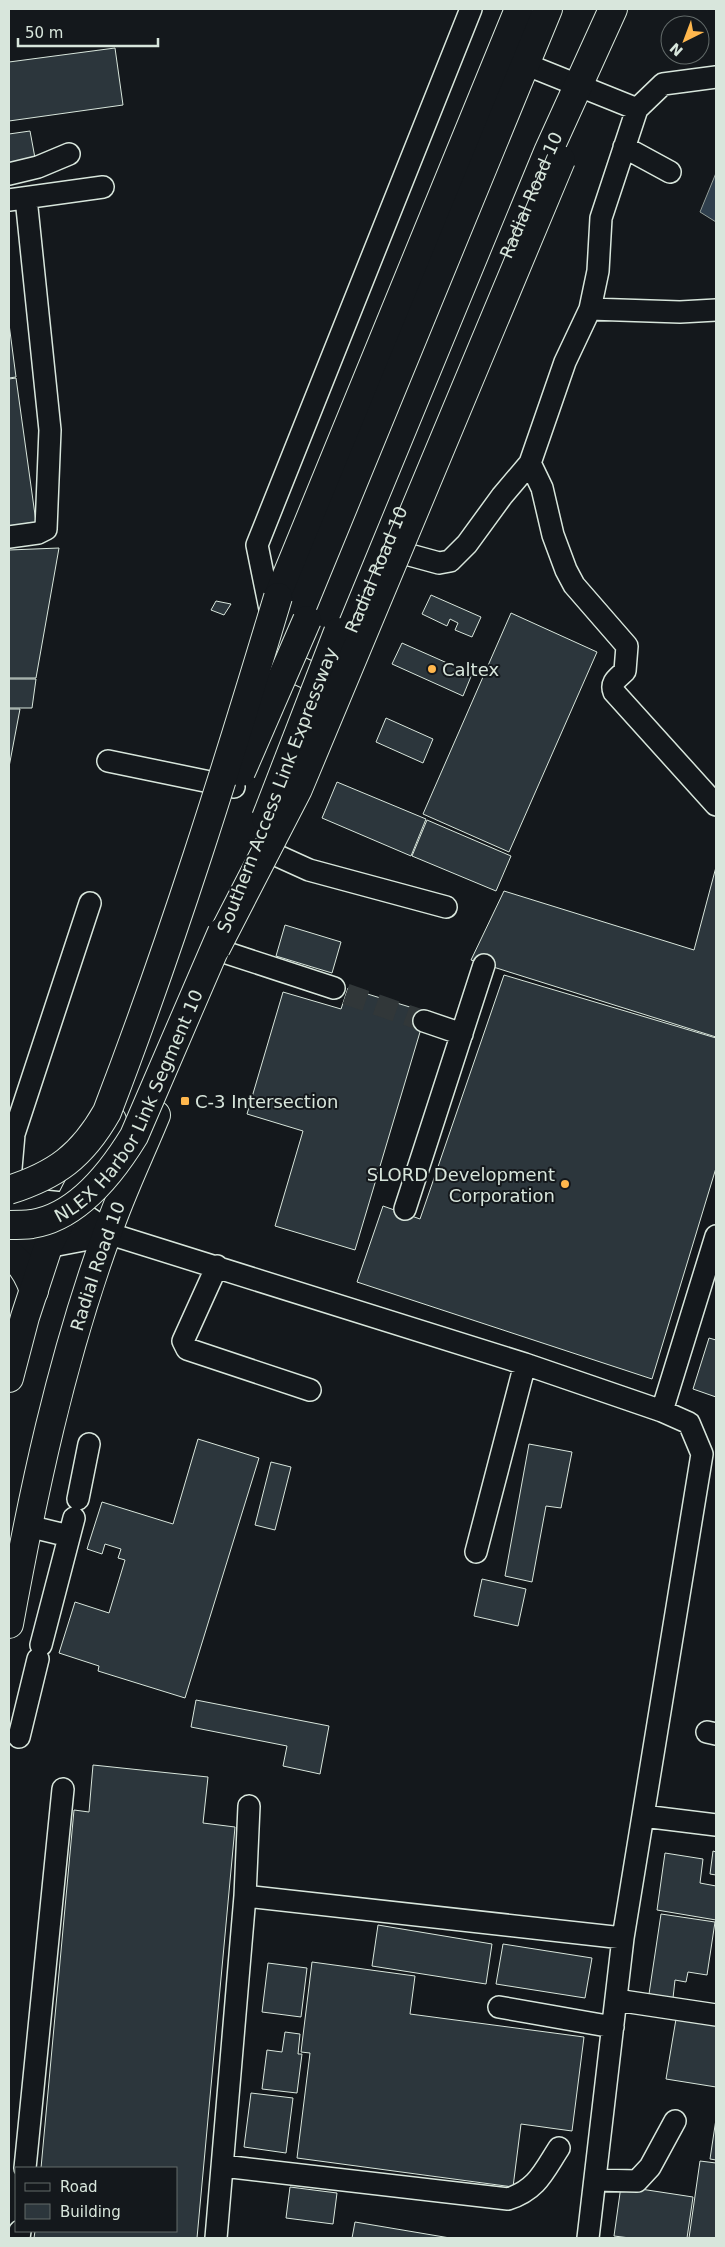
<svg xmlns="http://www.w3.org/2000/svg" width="725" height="2247" font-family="'DejaVu Sans',sans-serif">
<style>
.water{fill:#2f3f4d;stroke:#939e99}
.building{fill:#2c363c;stroke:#d8e6dc}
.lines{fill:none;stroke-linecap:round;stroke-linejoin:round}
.minor-tunnel{stroke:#313739;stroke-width:21;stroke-dasharray:21 11;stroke-linecap:butt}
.minor-casing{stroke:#d8e6dc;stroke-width:24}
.major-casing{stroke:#d8e6dc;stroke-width:29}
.highway-casing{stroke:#d8e6dc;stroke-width:30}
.minor{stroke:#14181c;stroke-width:21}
.major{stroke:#14181c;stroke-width:26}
.highway{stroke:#14181c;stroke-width:28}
.highway-bridge-casing{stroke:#d8e6dc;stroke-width:30;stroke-linecap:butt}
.highway-bridge{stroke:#14181c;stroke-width:28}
.poi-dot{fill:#ffb74d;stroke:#14181c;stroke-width:2}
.labels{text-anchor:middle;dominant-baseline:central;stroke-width:4;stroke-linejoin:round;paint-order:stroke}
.street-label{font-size:18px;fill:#d8e6dc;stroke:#14181c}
.poi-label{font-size:18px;fill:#d8e6dc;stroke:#14181c;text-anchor:start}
</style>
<rect width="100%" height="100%" fill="#14181c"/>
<path class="water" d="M716 173V222L700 212Z"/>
<path class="building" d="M115 48 123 105 9 121V62Z
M30 131 35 158 9 163V134Z
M9 324 16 377 9 378Z
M16 378 36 522 9 526V379Z
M59 548 36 678H9V550Z
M431 595 481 617 472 637 455 630 458 623 450 619 447 626 422 614Z
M216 601 231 604 224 615 211 610Z
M511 613 597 652 509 852 423 814Z
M402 643 472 674 463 696 392 664Z
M9 679H36L32 708H9Z
M9 709H20L9 767Z
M386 718 433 739 423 763 376 742Z
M337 782 426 819 411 856 322 818Z
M427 820 511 856 496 891 412 856Z
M716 867V1037L471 960 504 891 694 950Z
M285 925 341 942 332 973 276 956Z
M504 975 716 1038V1168L652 1379 357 1282 383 1206 420 1219Z
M348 988 426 1012 355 1250 275 1226 303 1131 247 1114 283 992 341 1009Z
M709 1338 716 1340V1397L693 1389Z
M198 1439 259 1458 185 1698 98 1671 99 1666 59 1653 75 1602 109 1613 125 1560 118 1558 121 1549 105 1544 102 1554 87 1549 102 1502 173 1524Z
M529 1444 572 1452 561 1508 546 1506 532 1582 505 1576Z
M271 1462 291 1467 275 1530 255 1525Z
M482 1579 526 1589 518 1626 474 1616Z
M196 1700 329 1726 320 1774 283 1766 287 1746 191 1727Z
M93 1765 208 1777 203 1823 235 1827 197 2238H34L35 2231H176V2168H41L74 1810 89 1812Z
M713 1851 716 1852V1875L710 1874Z
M665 1853 703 1859 700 1883 716 1886V1920L657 1910Z
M661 1914 715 1922 707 1975 688 1972 686 1982 675 1980 673 1998 649 1994Z
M378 1925 492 1944 486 1984 372 1966Z
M503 1944 592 1958 585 1998 496 1984Z
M312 1962 415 1976 410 2014 584 2037 572 2131 521 2124 513 2187 297 2158 310 2053 301 2052Z
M268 1963 307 1968 301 2017 262 2012Z
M676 2019 716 2025V2087L666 2079Z
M285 2032 300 2034 298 2054H302L297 2093 262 2089 267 2050 282 2052Z
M251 2093 293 2098 286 2153 244 2147Z
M716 2119V2160L710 2159Z
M700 2161 716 2163V2238H689Z
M621 2186 693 2197 687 2238H630L614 2236Z
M290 2187 337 2193 333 2224 286 2218Z
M355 2222 450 2238H352Z"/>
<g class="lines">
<path class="minor-tunnel" d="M346 994 424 1021"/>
<g class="minor-casing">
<path id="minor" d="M525 64 637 109
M716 77 663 84 637 109 601 218 598 271 590 309 565 362 530 463 542 488 553 535 566 570 574 585 627 646 625 671C618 678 610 682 614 692L716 805
M624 147 670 172
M9 174 38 167 69 154
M9 200 103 187
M590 309 680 312 716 310
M9 537 38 533 46 529 50 430 26 198
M384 548 439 563 450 561 467 544 502 496 530 463
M272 619 257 545 471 9
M108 761 234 787
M267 851 309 870 446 907
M224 952 334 988
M424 1021 462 1034
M9 1191 14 1134 90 903
M405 1209 484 965
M107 1233 525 1364 662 1411 689 1423 702 1454 623 1938 588 2238
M217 1266 183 1341 187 1349 310 1390
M662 1411 716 1236
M78 1499 89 1444
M28 1526 69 1536
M476 1552 525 1364
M41 1645 74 1518
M707 1732 716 1734
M19 1737 38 1659
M643 1816 716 1825
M245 1896 623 1938
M616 2000 716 2015
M499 2007 613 2027
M223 2166 508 2199C537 2190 544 2171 559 2148
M25 2168 63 1789
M595 2180 637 2181 650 2167 675 2121
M19 2238 20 2231
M216 2238 245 1896 249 1806"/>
</g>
<g class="major-casing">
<path id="major" d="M9 1200 67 1206 107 1233
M9 1243 49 1244 107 1233"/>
</g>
<g class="highway-casing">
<g id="highway">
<path d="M278 597 519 9"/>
<path id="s1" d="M349 634 548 152 613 9"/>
<path d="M288 641 548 9"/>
<path d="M280 662 330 685"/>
<path d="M9 1254C22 1263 29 1276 34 1291"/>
<path d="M9 1378 25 1317 49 1244 112 1120"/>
<path id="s2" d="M9 1624C33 1493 61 1360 107 1234 121 1193 140 1154 156 1115"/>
</g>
</g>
<use href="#minor" class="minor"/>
<use href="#major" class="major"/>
<use href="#highway" class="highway"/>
<g class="highway-bridge-casing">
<g id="highway-bridge">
<path d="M241 772 307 620"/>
<path d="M266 818 338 632"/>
<path d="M216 948 298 789 561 160"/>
<path d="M9 1190C56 1175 82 1156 107 1112 172 943 226 770 278 597"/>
<path id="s3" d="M9 1225C16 1225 24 1225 32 1224 77 1217 112 1172 134 1136L222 932"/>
</g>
</g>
<use href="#highway-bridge" class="highway-bridge"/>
</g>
<g class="poi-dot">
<circle cx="432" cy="669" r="5"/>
<rect x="180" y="1096" width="10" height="10" rx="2.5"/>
<circle cx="565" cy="1184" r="5"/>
</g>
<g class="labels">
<g class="street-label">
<text stroke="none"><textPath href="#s1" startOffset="475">Radial Road 10</textPath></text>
<text stroke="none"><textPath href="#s1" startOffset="70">Radial Road 10</textPath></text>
<text transform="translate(277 790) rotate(-69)">Southern Access Link Expressway</text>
<text stroke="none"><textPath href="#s3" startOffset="184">NLEX Harbor Link Segment 10</textPath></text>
<text stroke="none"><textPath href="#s2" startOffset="369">Radial Road 10</textPath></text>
</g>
<g class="poi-label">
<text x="442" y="669">Caltex</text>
<text x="195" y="1101">C-3 Intersection</text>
<text x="555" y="1174" text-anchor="end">SLORD Development<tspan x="555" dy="21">Corporation</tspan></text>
</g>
</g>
<rect width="725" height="2247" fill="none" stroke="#d8e6dc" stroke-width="20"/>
<rect x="15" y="2167" width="162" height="65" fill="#14181c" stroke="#626a69"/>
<rect x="25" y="2183" width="25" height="8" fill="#14181c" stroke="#626a69"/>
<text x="60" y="2192" font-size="15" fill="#d8e6dc">Road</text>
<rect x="25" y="2204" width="25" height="15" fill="#2c363c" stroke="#626a69"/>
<text x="60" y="2217" font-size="15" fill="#d8e6dc">Building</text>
<g transform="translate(685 40) rotate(222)"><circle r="24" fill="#14181c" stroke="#626a69"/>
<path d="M0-4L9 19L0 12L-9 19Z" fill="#ffb74d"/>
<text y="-8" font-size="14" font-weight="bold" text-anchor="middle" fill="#d8e6dc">N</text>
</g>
<path d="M18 38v8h140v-8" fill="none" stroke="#d8e6dc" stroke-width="2.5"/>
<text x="25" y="38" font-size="15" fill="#d8e6dc" stroke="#14181c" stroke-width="4" paint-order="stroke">50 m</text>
</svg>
